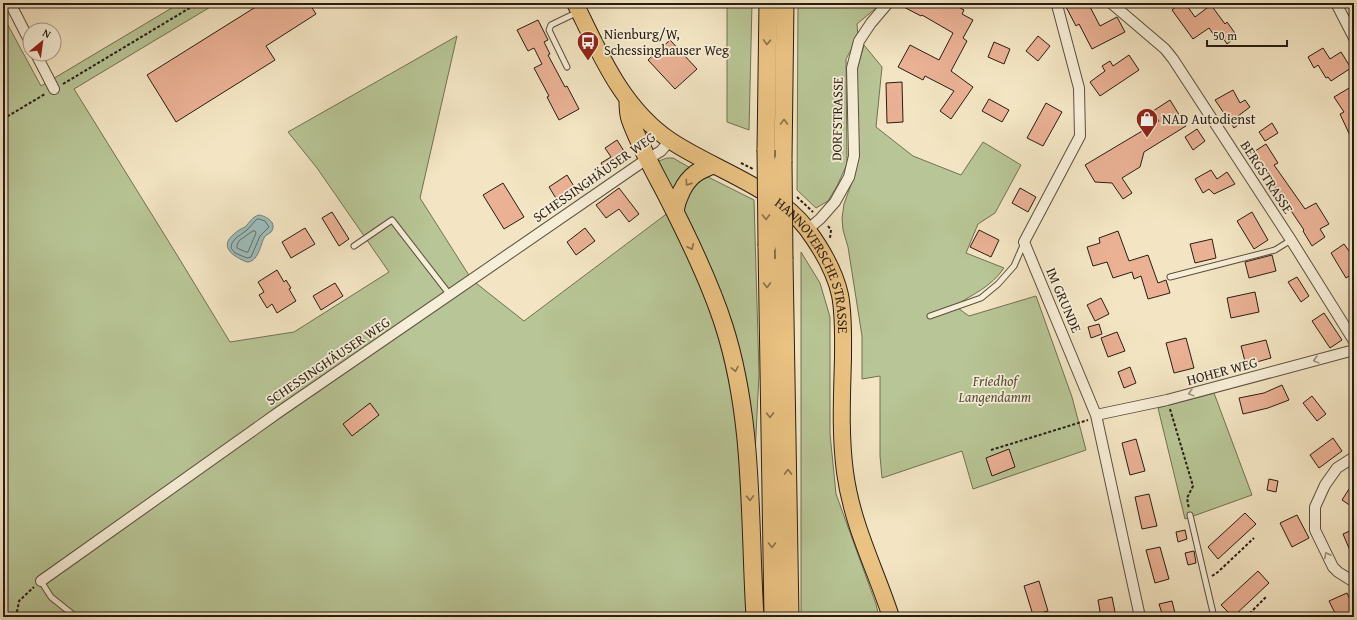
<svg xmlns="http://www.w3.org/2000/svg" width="1357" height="620" font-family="'Gentium Book Plus',serif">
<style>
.green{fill:#b8c596;stroke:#707154}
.water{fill:#9ebdbc;stroke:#6f7d78}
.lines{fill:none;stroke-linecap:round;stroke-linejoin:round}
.shore{stroke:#646d67;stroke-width:1}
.building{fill:#eab195;stroke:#291d12}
.service-casing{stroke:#5c4f3e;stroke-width:7}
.minor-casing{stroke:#5c4f3e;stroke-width:12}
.primary-casing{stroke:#291d12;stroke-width:18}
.trunk-casing{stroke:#291d12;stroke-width:19}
.path{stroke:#291d12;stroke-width:2;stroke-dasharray:3 2;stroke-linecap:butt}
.service{stroke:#f7eed8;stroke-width:5}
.minor{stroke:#f7eed8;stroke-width:10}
.primary{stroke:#eac282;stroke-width:16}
.trunk{stroke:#eac282;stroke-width:17}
.trunk-bridge-casing{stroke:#291d12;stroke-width:19;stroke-linecap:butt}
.trunk-bridge{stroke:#eac282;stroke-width:17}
.oneway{stroke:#8a704a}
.oneway2{stroke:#9a907f}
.labels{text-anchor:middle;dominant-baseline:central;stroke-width:3.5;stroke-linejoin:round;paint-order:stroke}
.poi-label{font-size:14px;fill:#291d12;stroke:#f7eed8;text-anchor:start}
.street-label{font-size:14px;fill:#291d12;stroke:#f7eed8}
.park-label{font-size:14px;font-style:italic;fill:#544f3a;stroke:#f7eed8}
</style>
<rect width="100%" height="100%" fill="#f3e5c3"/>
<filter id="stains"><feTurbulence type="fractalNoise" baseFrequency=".005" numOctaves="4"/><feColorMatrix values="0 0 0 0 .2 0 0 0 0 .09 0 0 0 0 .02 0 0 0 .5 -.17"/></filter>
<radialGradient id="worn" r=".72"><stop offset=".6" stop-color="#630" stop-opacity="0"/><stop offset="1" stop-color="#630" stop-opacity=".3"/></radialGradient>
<path class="green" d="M180 3H217L74 89 177 255 230 342 294 332 389 272 317 168 288 132 457 36 420 198 472 280 524 321 669 212 689 194 694 186 700 181 708 177 754 200 759 374 747 617H3V16L41 86Z
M727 3H752L749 130 727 122Z
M798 3H882L857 24 858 37 846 59 847 164 837 186 828 201 816 208 797 190Z
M864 45 882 67 876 127 913 156 961 175 983 142 1021 165 995 213 978 224 966 253 1004 268C990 288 974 293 955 306L969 316 1036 296 1072 397 1086 450 973 489 962 451 882 478 880 456V376L862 379V336L848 247 843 230 842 218 844 204 853 179 858 159 857 70Z
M667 158H673L694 170 674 197 656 162Z
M801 252 820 283 830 317V434L836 494 876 604 879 617H801Z
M1214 393 1252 495 1185 519 1158 408Z"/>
<path class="water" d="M259 215C266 216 278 223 271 232 269 234 265 235 264 238 260 246 258 262 247 262 234 257 218 247 234 234 237 231 241 229 245 227 250 222 252 217 259 215Z"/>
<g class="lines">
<path class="shore" d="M259 219 265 221 269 227 260 236 251 257 247 258 235 253 231 248 232 243 236 238 247 230 256 220Z
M253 231H255L256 233 248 252H246L237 248V245L239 241Z"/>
</g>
<path class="building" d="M262 3H309L316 14 266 46 275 60 176 122 147 75Z
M896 3H951L964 10 962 14 973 20 963 38 967 41 951 71 973 87 951 119 940 111 954 91 925 76 923 80 898 67 910 45 939 60 953 33 922 15 921 16Z
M1065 3H1088L1100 26 1117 17 1125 32 1092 49 1079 24 1076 26 1065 5Z
M1181 3H1185L1195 17 1211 5 1225 24 1227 22 1237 36 1227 44 1221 35 1216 38 1209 28 1193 39 1172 10Z
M538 20 548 40 544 42 550 54 548 55 565 87 567 86 579 109 559 120 547 97 549 96 534 68 542 64 534 48 528 51 517 30Z
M1038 36 1050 46 1038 61 1026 51Z
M670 40 697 69 675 89 648 60Z
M994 42 1010 49 1004 64 988 57Z
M1323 48 1330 59 1341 52 1351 68 1331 81 1328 77 1326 78 1318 65 1314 68 1308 57Z
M1129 55 1139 70 1100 96 1090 82 1105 71 1102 66 1110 61 1113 66Z
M902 82 903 122 887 123 886 83Z
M1351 87 1354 92V144L1340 114 1344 112 1334 97Z
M1233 90 1240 103 1245 100 1250 107 1238 116 1242 122 1234 128 1215 100Z
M989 99 1009 110 1002 122 982 111Z
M1170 100 1186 126 1144 152 1140 167 1122 178 1132 193 1123 199 1112 183 1095 182 1085 165 1159 121 1153 111Z
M1046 103 1062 112 1043 146 1027 138Z
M1272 123 1278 133 1265 141 1259 132Z
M1197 129 1205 141 1193 150 1185 137Z
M617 140 629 159 607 173 601 163 611 157 605 148Z
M1266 144 1278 163 1274 165 1305 209 1316 203 1329 224 1320 229 1325 237 1312 246 1303 231 1304 230 1252 153Z
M1211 170 1217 179 1227 172 1235 184 1214 194 1209 189 1203 193 1195 179Z
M567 175 575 188 557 200 549 187Z
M503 183 524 217 504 229 483 195Z
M619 188 639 214 629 222 619 209 606 218 596 205Z
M1020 188 1036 197 1028 212 1012 203Z
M332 212 349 239 339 246 322 218Z
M1252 212 1268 240 1254 249 1237 221Z
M305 228 315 244 291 258 282 242Z
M585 228 595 241 576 255 567 242Z
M979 230 999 240 991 257 970 247Z
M1118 231 1129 261 1148 255 1158 283 1166 280 1170 293 1148 299 1141 276 1134 279 1132 272 1113 278 1107 262 1093 266 1087 247 1100 243 1099 238Z
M1212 239 1216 258 1195 263 1190 244Z
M1344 244 1354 258V273L1346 278 1331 253Z
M1272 255 1276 271 1249 278 1245 262Z
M277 270 284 282 286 280 291 288 289 289 296 301 277 313 272 304 267 308 259 295 264 292 258 282Z
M1297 277 1309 296 1301 302 1288 282Z
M335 283 343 296 321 310 313 296Z
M1255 292 1259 312 1231 318 1227 298Z
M1101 298 1109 314 1095 321 1087 305Z
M1324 313 1342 340 1330 348 1312 321Z
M1099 324 1102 334 1091 338 1088 327Z
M1117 332 1125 351 1108 357 1101 338Z
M1186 338 1194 368 1174 373 1166 343Z
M1266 340 1271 358 1246 365 1241 346Z
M1130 367 1136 383 1124 388 1118 372Z
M1282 385 1289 400 1268 408 1243 414 1239 398 1264 393Z
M1312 396 1326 414 1317 421 1303 403Z
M370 403 379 415 352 436 343 424Z
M1333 438 1342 451 1319 468 1310 455Z
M1136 439 1145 471 1130 475 1122 443Z
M1009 449 1015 467 992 476 986 458Z
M1269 479 1278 481 1276 492 1267 490Z
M1349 489 1354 493V508L1342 500Z
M1149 494 1157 526 1142 529 1135 497Z
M1245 513 1256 524 1218 559 1208 547Z
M1297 515 1309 538 1292 547 1280 523Z
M1354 529V560L1343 534Z
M1185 530 1187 539 1178 542 1176 532Z
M1160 547 1169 579 1155 583 1146 550Z
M1194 551 1196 563 1188 565 1185 553Z
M1258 571 1269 583 1233 617 1221 605Z
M1039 581 1048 611 1033 615 1024 586Z
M1347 593 1354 608V612L1343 617H1337L1329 601Z
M1112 597 1116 617H1101L1098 600Z
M1172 601 1176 617H1163L1159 604Z"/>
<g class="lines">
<g class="service-casing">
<path id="service" d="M567 67 549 30 551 25 578 12
M354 246 392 220 450 295
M1170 277 1275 250 1291 240
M930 316 981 298 998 284 1014 266 1024 243
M1190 515 1214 617
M41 581 51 597 76 617"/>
</g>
<g class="minor-casing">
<path id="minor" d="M10 3 30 42
M1059 3 1057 5 1079 88 1080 136 1024 242 1096 415 1140 617
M1111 3 1165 49 1173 59 1291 240 1354 341
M1336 3 1354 38
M36 54 54 89
M807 230 820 219 835 202 849 177 854 156 852 68 859 41 871 23 888 3
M1096 415 1167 400 1354 350
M1354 457 1337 468 1325 485 1315 507V530L1333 567 1338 572 1354 582
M41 581 279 412 641 163 661 151 670 140"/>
</g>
<g class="primary-casing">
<g id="primary">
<path id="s1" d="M575 3C600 54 622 108 671 141 713 169 776 188 807 229 821 248 835 272 840 295 844 316 843 337 843 358 842 396 840 434 845 472 852 525 875 568 891 617"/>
</g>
</g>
<g class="trunk-casing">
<path id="trunk" d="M628 101C628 106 628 113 630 119 639 145 655 173 668 198 689 239 710 282 724 326 754 420 749 519 755 617
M766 150 768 3
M783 161 785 3
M675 211C677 199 684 182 695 174 700 170 707 168 712 165
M767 246 773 617
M784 259 790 617"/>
</g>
<path class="path" d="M63 84 198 3
M3 119 45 94
M741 163 753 169
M797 197 813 212
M828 226 831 230 830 238
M1170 409 1193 486 1187 498 1189 509
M991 450 1088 420
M1212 576 1218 572 1254 538
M16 617 19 601 34 587
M1246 617 1267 596"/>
<use href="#service" class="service"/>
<use href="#minor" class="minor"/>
<use href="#primary" class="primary"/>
<use href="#trunk" class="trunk"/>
<g class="trunk-bridge-casing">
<path id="trunk-bridge" d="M766 150 767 246
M783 161 784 259"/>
</g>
<use href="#trunk-bridge" class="trunk-bridge"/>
</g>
<defs><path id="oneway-chevron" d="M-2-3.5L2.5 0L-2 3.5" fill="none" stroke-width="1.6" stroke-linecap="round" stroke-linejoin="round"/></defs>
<g class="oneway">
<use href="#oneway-chevron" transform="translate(767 42) rotate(92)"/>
<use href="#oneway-chevron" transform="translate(784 122) rotate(-90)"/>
<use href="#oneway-chevron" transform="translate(688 183) rotate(125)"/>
<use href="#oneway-chevron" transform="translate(766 217) rotate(89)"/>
<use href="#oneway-chevron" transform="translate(691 247) rotate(65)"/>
<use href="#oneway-chevron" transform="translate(767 285) rotate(89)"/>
<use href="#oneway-chevron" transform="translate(735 369) rotate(78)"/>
<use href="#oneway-chevron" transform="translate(770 415) rotate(89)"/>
<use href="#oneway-chevron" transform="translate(788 472) rotate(-91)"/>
<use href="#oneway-chevron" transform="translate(750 498) rotate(88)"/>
<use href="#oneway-chevron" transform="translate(772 545) rotate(89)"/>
</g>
<g class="oneway2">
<use href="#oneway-chevron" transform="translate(1316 360) rotate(165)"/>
<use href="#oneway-chevron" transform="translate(1191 393) rotate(165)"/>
<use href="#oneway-chevron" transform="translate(1327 555) rotate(-117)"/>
</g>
<defs>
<g id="bus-pin" transform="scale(1.15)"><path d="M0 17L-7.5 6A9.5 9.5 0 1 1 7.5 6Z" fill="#8f2418" stroke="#f7eed8"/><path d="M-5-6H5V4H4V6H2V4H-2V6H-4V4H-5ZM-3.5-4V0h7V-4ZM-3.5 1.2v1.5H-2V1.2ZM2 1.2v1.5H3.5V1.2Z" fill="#fff"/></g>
<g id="shop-pin" transform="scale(1.15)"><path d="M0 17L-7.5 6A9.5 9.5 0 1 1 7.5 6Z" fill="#8f2418" stroke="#f7eed8"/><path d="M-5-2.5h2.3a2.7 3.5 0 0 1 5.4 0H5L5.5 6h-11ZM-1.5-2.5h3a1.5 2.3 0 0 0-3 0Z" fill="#fff"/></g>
</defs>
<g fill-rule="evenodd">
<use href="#bus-pin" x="588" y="42"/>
<use href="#shop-pin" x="1147" y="119"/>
</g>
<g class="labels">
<g class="poi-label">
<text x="604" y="34">Nienburg/W,<tspan x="604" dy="16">Schessinghauser Weg</tspan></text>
<text x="1162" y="119">NAD Autodienst</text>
</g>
<g class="street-label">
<text transform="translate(837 119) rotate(-89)">DORFSTRASSE</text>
<text transform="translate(594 177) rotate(-35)">SCHESSINGHÄUSER WEG</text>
<text transform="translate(1267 177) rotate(57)">BERGSTRASSE</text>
<text stroke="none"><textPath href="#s1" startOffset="369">HANNOVERSCHE STRASSE</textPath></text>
<text transform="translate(1064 300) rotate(67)">IM GRUNDE</text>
<text transform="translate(328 361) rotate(-34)">SCHESSINGHÄUSER WEG</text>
<text transform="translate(1222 371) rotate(-15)">HOHER WEG</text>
</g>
<g class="park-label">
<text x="995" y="381">Friedhof<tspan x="995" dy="16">Langendamm</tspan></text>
</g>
</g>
<rect width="1357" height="620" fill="none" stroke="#f3e5c3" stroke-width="16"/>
<rect x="4" y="4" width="1349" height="612" fill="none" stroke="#291d12" stroke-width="2"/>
<rect x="8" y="8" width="1341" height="604" fill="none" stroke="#291d12"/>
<g transform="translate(42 42) rotate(29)"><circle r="19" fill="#f7eed8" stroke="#a59a89"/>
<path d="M0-3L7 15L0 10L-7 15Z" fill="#8f2418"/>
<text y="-6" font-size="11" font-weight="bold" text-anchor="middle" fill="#291d12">N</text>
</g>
<path d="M1207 40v6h80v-6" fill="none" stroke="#291d12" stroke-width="2"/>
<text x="1213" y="40" font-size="12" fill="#291d12" stroke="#f7eed8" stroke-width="3" paint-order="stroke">50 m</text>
<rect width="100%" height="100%" filter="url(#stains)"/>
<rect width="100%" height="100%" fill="url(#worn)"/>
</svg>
